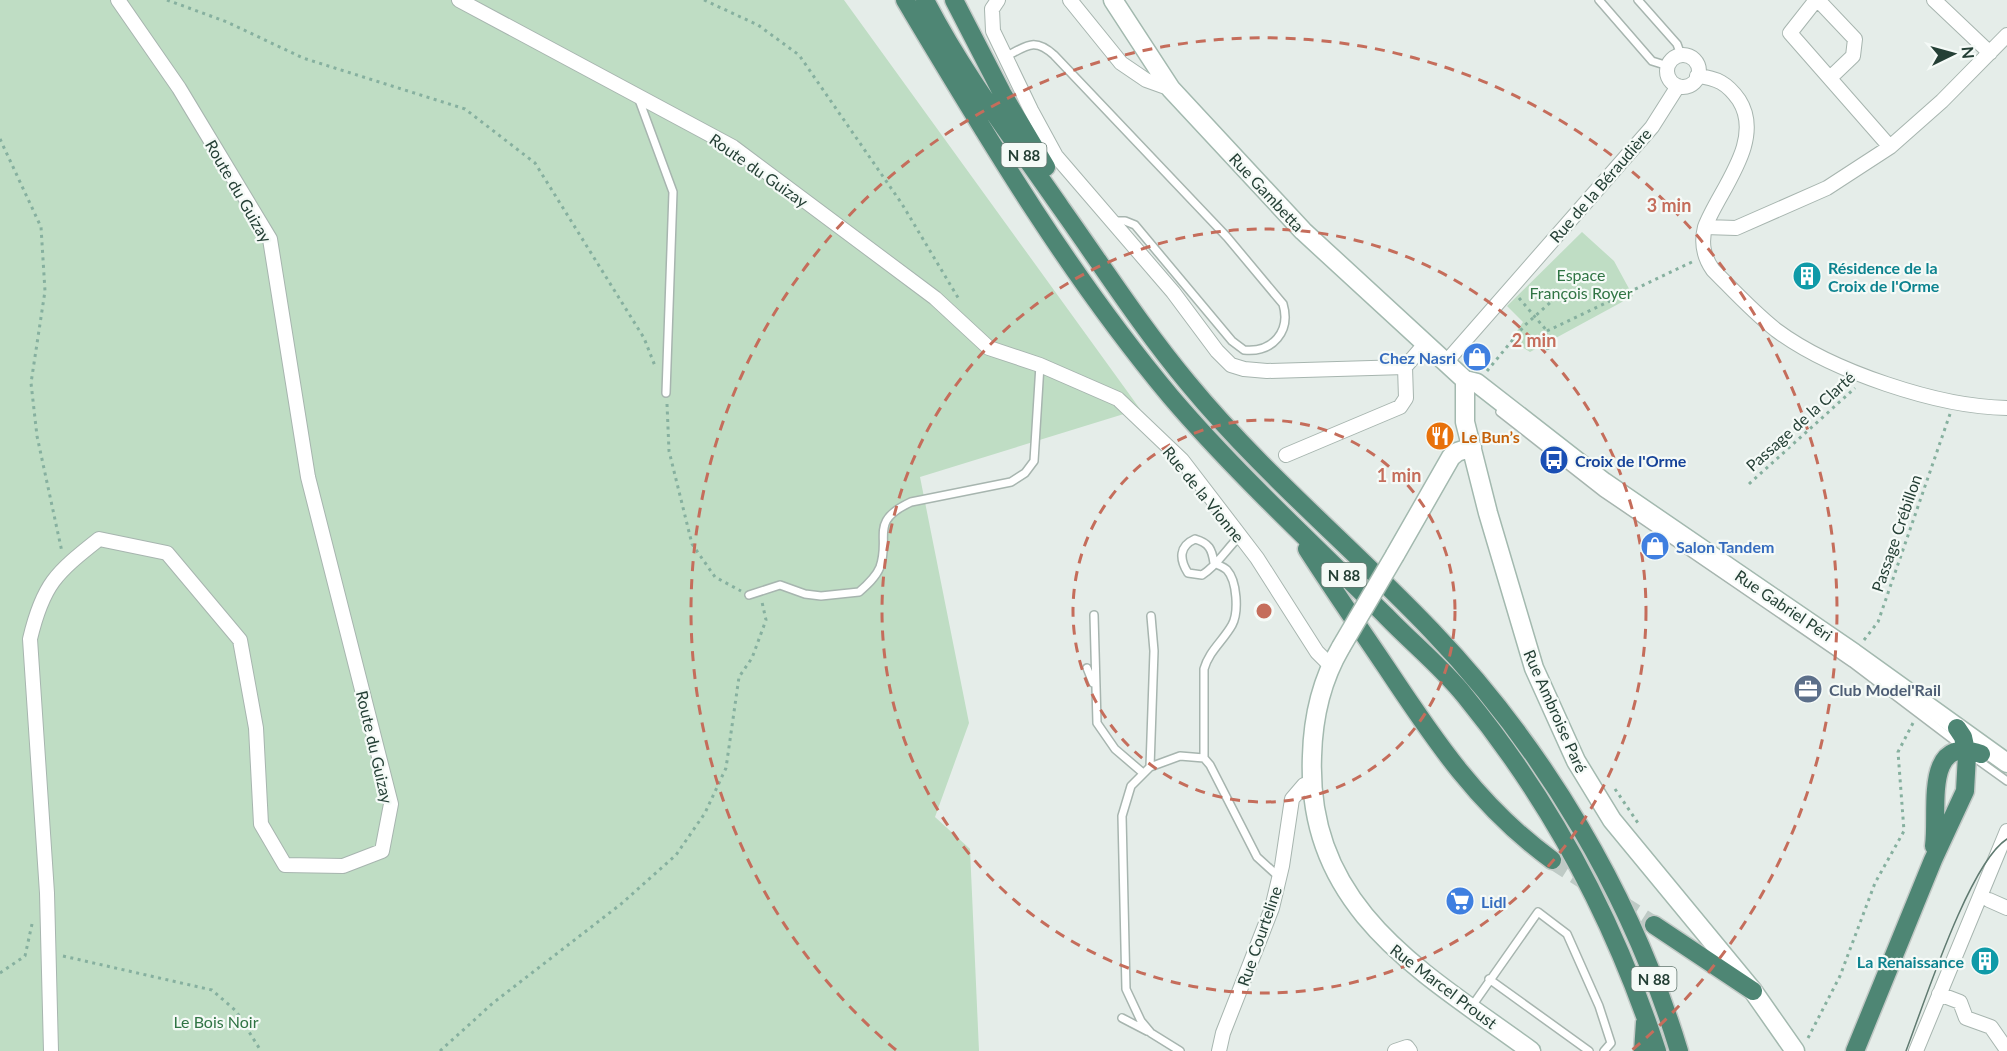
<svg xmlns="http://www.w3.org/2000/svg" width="2007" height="1051" font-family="Lato,sans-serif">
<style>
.green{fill:#bfddc4}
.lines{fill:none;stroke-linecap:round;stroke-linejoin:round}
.trunk-tunnel{stroke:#becac5;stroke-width:18;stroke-dasharray:18 9;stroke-linecap:butt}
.service-casing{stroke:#a7b5af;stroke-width:10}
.minor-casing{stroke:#a7b5af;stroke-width:16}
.secondary-casing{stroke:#a3b9af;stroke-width:21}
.trunk-casing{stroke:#c2c9c6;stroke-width:21}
.path{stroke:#86b09f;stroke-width:3;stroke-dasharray:3 4.5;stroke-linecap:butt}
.service{stroke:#fff;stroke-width:7}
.minor{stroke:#fff;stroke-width:14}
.secondary{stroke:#fff;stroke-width:18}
.trunk{stroke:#4e8674;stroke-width:18}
.tram{stroke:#5f7a70;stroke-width:1.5}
.secondary-bridge-casing{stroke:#a3b9af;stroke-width:21;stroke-linecap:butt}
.secondary-bridge{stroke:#fff;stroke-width:18}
.ring{fill:none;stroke:#c56d5b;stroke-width:3;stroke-dasharray:10 8}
.labels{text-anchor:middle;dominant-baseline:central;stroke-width:4.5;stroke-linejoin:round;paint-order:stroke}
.shield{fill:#f5faf7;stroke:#63776f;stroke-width:1.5}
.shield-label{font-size:15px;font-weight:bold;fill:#243f35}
.street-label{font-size:16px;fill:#243f35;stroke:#f5faf7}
.culture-label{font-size:16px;font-weight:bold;fill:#0d838f;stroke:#f5faf7;text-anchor:start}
.park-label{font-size:16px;fill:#307444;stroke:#f5faf7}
.shop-label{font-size:16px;font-weight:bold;fill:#366cbe;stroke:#f5faf7;text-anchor:start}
.food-label{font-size:16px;font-weight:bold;fill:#c56008;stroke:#f5faf7;text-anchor:start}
.transit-label{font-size:16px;font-weight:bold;fill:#164399;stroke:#f5faf7;text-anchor:start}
.service-label{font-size:16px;font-weight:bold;fill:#4e5e75;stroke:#f5faf7;text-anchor:start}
.centre{fill:#c56d5b;stroke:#f5faf7;stroke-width:3}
.ring-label{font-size:18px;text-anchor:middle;font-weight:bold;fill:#c56d5b;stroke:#f5faf7;stroke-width:4.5;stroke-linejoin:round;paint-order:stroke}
</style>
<rect width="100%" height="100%" fill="#e5ede9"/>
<path class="green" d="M0 0H844L1140 409 920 477 969 723 935 817 970 849 979 1051H0Z
M1582 232 1614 261 1633 296 1530 352 1511 340 1523 322 1507 306Z"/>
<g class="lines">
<path class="trunk-tunnel" d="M1552 860 1654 925"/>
<g class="service-casing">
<path id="service" d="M1599 0 1652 61 1668 66
M1638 0 1677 44 1681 55
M1005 57C1027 46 1034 37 1054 55L1227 237 1283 304C1291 331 1273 353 1244 350L1232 341 1135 225 1125 221H1113
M638 97 673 192 666 393
M1500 412 1602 492 1852 663 1960 745
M749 595 780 585 805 594 821 596 859 592C867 585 876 577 880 567 891 536 868 522 911 502L1011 482 1025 473 1034 461 1040 365
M1094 615 1097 723 1115 749 1143 773
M1087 668 1093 683
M1204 758V669C1209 651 1223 641 1232 625 1239 612 1237 581 1227 570 1224 567 1218 565 1214 563 1212 549 1209 543 1195 539 1179 546 1179 559 1188 573L1202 575C1217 566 1227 548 1240 536
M1975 758 2007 781
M1150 767 1154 651 1151 616
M1489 979 1589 1051
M1472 1006 1538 912 1567 934 1599 1006 1611 1043 1604 1051
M1122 1018 1147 1031
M1180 1051 1151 1033 1141 1021 1126 989 1122 816 1131 786 1150 767 1180 756 1204 758 1210 765 1257 857 1279 877"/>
</g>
<g class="minor-casing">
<path id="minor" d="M459 0 733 147 935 298 989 348 1040 365 1118 399 1182 460 1257 558 1317 652 1330 665
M998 0 992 9 993 31 1031 110 1056 156 1173 292 1217 351 1231 365 1244 369 1267 371 1405 367 1425 344
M1070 0 1121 63 1146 80 1171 89
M1816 0 1790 33 1890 147
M1818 0 1855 39 1853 56 1830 78
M1934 0 1990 53
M1667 71a16 16 0 1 1 32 0a16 16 0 1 1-32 0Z
M1697 76C1717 78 1727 83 1739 100 1765 141 1719 190 1705 227 1701 243 1703 256 1713 270 1733 290 1753 312 1776 330 1831 371 1938 407 2007 408
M1705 227 1736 228 1827 188 1890 147 1942 101 2007 35
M1447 361 1652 127 1678 86
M1286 455 1400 407 1406 398 1405 367
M1989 900 2007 908
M1939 994 1960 1002 1966 1018 1991 1027 2007 1050
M51 1051 47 893 30 639C43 584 56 573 99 539L167 553 240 640 256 728 261 824 285 865 343 866 382 851 391 804 308 477 270 239 179 88 118 0
M1219 1051 1223 1033 1272 908 1282 866 1292 799 1304 785 1312 782
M1395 1051 1407 1047 1410 1051
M1916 1051 2007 831"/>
</g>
<g class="secondary-casing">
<path id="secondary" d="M1113 0 1171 89 1303 231 1465 380 1477 383 1604 482 1854 653 2007 763
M1465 380V422L1488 513 1534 668 1576 761 1612 820 1753 991 1795 1051
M1395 555 1451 457 1457 452 1472 447
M1341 647C1321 681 1313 716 1312 756 1306 910 1423 972 1531 1051"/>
</g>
<g class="trunk-casing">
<path id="trunk" d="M905 0C987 137 1068 274 1171 397 1236 473 1315 546 1387 617 1412 643 1442 667 1465 696 1551 801 1615 922 1657 1051
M925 0C963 74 1014 140 1061 208 1103 267 1142 328 1188 383 1262 473 1352 547 1432 631 1544 748 1632 896 1679 1051
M954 0 1002 93 1046 167
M1307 549C1332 588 1359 627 1386 667 1435 741 1479 807 1552 860
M1934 846C1939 811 1922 733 1981 754
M1654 925 1753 991
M1643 1051 1645 1022
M1855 1051 1933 860 1965 791 1967 755 1963 737 1957 728"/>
</g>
<path class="path" d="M167 0 227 22 303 58 465 109 535 163 644 338 655 366
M704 0 758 25 799 55 902 204 960 301
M0 139 41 227 45 291 31 383 37 436 62 552
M1519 298 1547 331 1545 336 1548 350
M1547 331 1694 261
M1487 371 1525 325 1553 300
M667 404 669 451 692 544 715 577 741 591
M1749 484 1855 388
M1864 640 1878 622 1950 414
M1615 789 1638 823
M63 956 212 990 236 1011 261 1051
M0 973 25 956 32 924
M1808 1038 1840 976 1875 883 1904 831 1898 752 1913 723
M440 1051 493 1003 621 904 676 855 705 813 726 768 739 677 752 658 766 620 762 602"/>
<use href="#service" class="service"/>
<use href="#minor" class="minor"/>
<use href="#secondary" class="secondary"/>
<use href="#trunk" class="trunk"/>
<path class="tram" d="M1906 1051C1924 1004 1969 863 2007 839"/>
<g class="secondary-bridge-casing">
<path id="secondary-bridge" d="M1341 647 1395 555"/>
</g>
<use href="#secondary-bridge" class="secondary-bridge"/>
</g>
<g class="ring">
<circle cx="1264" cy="611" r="191"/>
<circle cx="1264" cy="611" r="382"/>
<path d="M896 1050A573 573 0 1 1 1632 1050"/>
</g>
<defs>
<g id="building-disc" transform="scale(1.5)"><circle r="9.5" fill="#0f9aa8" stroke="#f5faf7"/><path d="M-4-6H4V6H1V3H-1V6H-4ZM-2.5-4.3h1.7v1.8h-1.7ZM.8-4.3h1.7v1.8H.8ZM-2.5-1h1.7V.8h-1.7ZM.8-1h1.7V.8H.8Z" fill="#fff"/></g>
<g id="shop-disc" transform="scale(1.5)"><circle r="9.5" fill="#3f7fe0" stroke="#f5faf7"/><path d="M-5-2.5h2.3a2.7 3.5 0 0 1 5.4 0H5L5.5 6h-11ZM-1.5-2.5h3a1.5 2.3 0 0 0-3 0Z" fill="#fff"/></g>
<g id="restaurant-disc" transform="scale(1.5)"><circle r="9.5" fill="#e8710a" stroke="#f5faf7"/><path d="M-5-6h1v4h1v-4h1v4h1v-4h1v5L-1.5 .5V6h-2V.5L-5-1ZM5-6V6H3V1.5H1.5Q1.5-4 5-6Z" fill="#fff"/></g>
<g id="bus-disc" transform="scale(1.5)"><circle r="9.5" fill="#1a4fb4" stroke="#f5faf7"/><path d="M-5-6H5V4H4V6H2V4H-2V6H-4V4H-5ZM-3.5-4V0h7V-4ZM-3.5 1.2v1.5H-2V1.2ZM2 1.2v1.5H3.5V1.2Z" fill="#fff"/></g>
<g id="office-disc" transform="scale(1.5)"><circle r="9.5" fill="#5c6f8a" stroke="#f5faf7"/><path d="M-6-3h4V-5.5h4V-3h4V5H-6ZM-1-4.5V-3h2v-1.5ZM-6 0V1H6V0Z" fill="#fff"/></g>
<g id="supermarket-disc" transform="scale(1.5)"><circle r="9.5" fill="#3f7fe0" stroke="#f5faf7"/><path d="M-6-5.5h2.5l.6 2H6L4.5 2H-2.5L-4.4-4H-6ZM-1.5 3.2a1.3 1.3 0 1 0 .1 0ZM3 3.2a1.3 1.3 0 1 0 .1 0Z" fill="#fff"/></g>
</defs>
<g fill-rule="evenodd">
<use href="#building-disc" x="1807" y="276"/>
<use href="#shop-disc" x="1477" y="357"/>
<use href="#restaurant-disc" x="1440" y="436"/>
<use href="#bus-disc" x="1554" y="460"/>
<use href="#shop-disc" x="1655" y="546"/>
<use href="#office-disc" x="1808" y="689"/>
<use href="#supermarket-disc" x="1460" y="901"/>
<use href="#building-disc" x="1985" y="961"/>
</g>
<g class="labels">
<g class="shield">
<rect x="1001.5" y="143" width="45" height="24" rx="4.5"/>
<rect x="1321.5" y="563" width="45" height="24" rx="4.5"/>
<rect x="1631.5" y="967" width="45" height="24" rx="4.5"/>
</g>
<g class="shield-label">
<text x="1024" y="155">N 88</text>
<text x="1344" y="575">N 88</text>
<text x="1654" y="979">N 88</text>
</g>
<g class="street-label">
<text transform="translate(759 170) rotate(35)">Route du Guizay</text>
<text transform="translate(1600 185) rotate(-49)">Rue de la Béraudière</text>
<text transform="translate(239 191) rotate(60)">Route du Guizay</text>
<text transform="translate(1267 192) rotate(47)">Rue Gambetta</text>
<text transform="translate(1800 421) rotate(-42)">Passage de la Clarté</text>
<text transform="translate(1204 494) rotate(51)">Rue de la Vionne</text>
<text transform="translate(1896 533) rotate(-71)">Passage Crébillon</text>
<text transform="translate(1784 605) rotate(34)">Rue Gabriel Péri</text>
<text transform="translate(1556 711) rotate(66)">Rue Ambroise Paré</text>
<text transform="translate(375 747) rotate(77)">Route du Guizay</text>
<text transform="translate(1259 936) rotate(-71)">Rue Courteline</text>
<text transform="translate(1444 986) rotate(37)">Rue Marcel Proust</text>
</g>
<g class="culture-label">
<text x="1828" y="267">Résidence de la<tspan x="1828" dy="18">Croix de l'Orme</tspan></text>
<text x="1964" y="961" text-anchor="end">La Renaissance</text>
</g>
<g class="park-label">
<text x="1581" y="274">Espace<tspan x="1581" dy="18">François Royer</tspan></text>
<text x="216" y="1021">Le Bois Noir</text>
</g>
<g class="shop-label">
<text x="1456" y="357" text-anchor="end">Chez Nasri</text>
<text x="1676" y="546">Salon Tandem</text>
<text x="1481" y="901">Lidl</text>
</g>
<g class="food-label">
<text x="1461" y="436">Le Bun’s</text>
</g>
<g class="transit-label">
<text x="1575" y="460">Croix de l'Orme</text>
</g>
<g class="service-label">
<text x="1829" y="689">Club Model'Rail</text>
</g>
</g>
<circle cx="1264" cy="611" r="9" class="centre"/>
<g class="ring-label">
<text x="1669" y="212">3 min</text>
<text x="1534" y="347">2 min</text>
<text x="1399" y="482">1 min</text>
</g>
<g transform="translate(1953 54) rotate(85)" stroke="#f5faf7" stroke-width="4.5" paint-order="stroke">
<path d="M0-4.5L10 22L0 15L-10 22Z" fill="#243f35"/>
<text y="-9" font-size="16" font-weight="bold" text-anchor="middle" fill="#243f35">N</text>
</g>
</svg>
